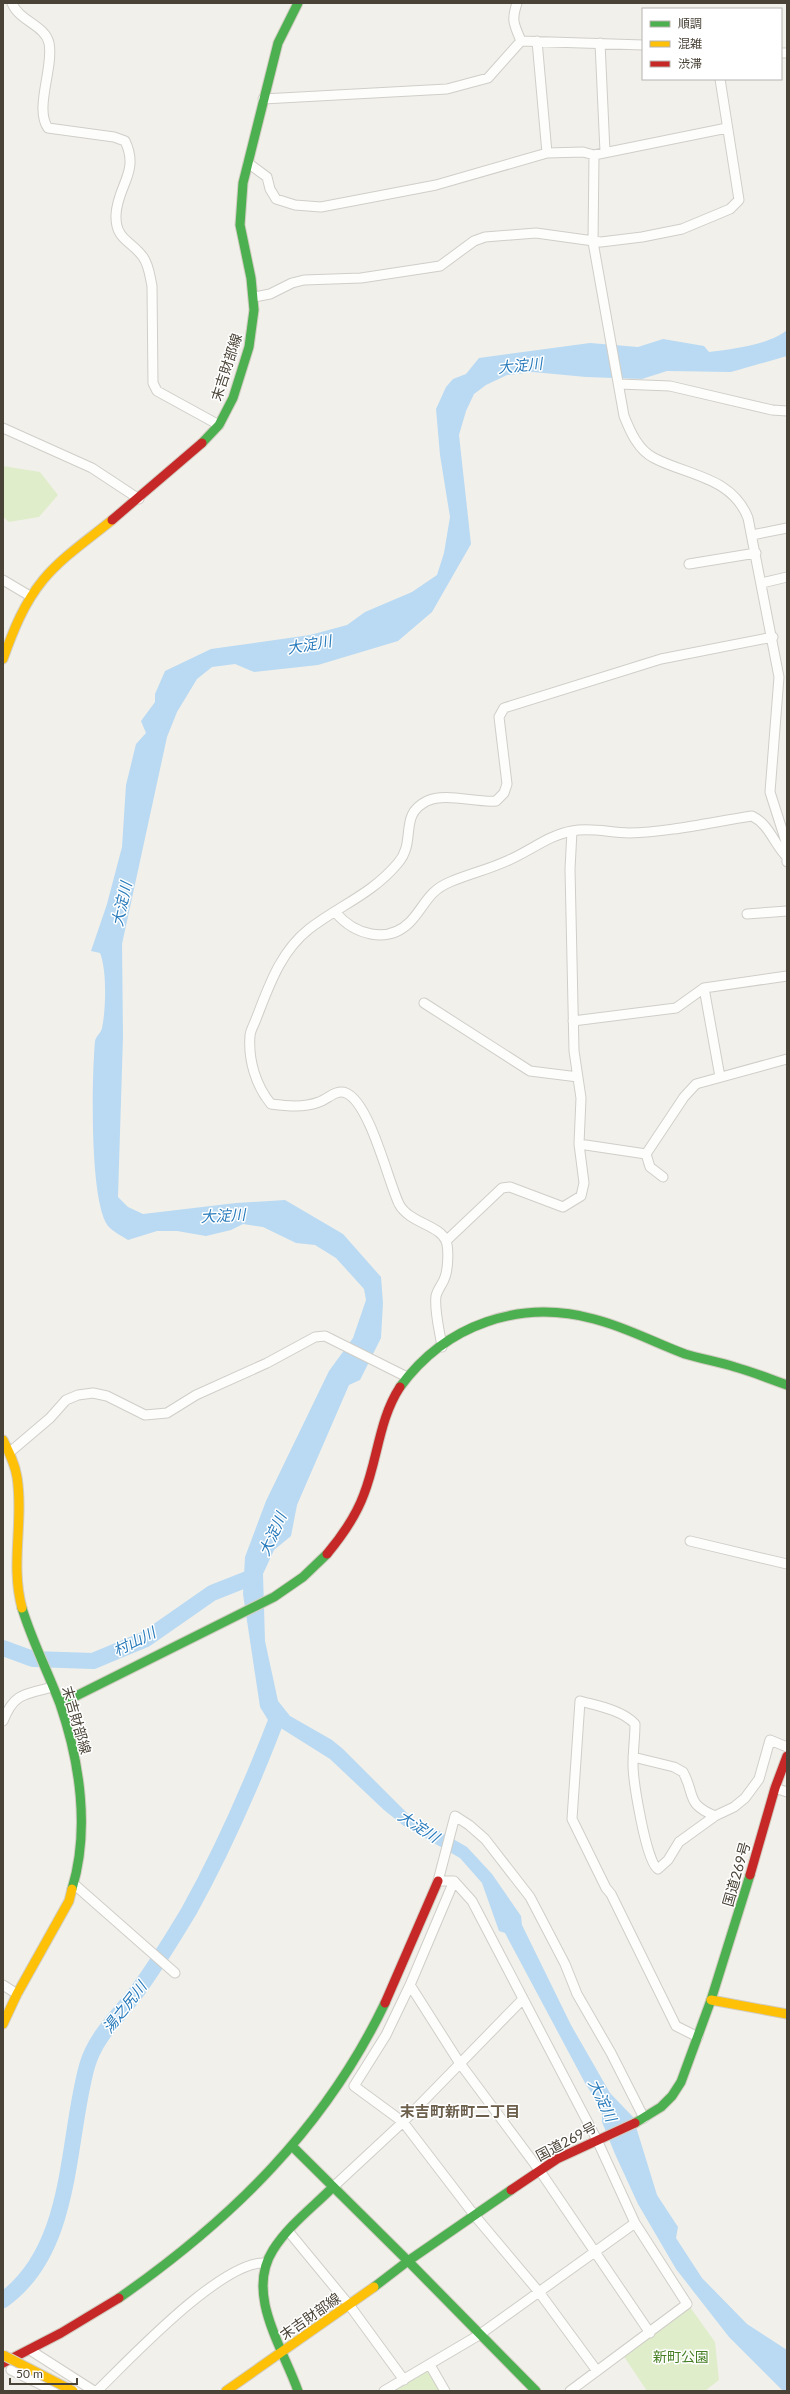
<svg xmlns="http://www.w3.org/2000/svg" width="790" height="2394" font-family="Lato,'Noto Sans JP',sans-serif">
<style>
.green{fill:#dfedca}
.water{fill:#b9daf2}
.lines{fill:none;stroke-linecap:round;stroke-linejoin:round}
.river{stroke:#b9daf2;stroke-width:16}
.street-casing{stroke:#d0cec8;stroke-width:11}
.fast-casing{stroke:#d2cdc2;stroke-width:11}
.slow-casing{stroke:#d2cdc2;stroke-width:11}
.jam-casing{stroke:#d2cdc2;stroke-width:11}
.street{stroke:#fdfdfc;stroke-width:9}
.fast{stroke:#4caf50;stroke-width:9}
.slow{stroke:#ffc107;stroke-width:9}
.jam{stroke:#c62828;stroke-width:9}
.slow-bridge-casing{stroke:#d2cdc2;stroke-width:11;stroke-linecap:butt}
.slow-bridge{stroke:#ffc107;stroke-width:9}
.labels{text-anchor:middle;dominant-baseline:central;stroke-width:3;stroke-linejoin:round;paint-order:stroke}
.street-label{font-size:14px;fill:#494236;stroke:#fff}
.park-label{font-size:14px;fill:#467f25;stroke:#fff}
.water-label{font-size:15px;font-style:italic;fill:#287bbc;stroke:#fff}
.neighbourhood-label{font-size:15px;font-weight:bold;fill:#6c604d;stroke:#fff}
</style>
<rect width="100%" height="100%" fill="#f2f0eb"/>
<path class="green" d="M3 466 40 472 58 495 39 517 9 522 3 517Z
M690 2307 715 2342 719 2380 705 2391H647L623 2355Z
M426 2372H430L441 2391H392Z"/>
<path class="water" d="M787 330V356L731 372 667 371 642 379 586 377 533 372 507 375 486 385 474 394 466 411 459 435 471 544 432 612 398 641 318 665 254 672 235 664 212 667 197 679 177 712 167 737 122 944 123 1036 118 1197 128 1207 143 1214 236 1203 285 1200 343 1234 381 1277 383 1303 381 1338 360 1380 349 1385 297 1505 291 1536 274 1550 263 1574 265 1641 278 1701 290 1716 332 1740 343 1749 413 1819 441 1832 467 1847 492 1874 521 1916 522 1925 571 2025 610 2093 633 2117 657 2195 678 2227 676 2238 702 2278 747 2324 787 2350V2391H783L729 2337 676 2269 638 2204 615 2154 602 2122V2109L585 2083 505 1933 499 1931 482 1883 460 1858 404 1826 384 1810 330 1759 268 1720 260 1707 243 1594 245 1557 266 1501 329 1371 353 1338 366 1300 364 1289 336 1258 315 1245 296 1243 263 1227 243 1224 231 1230 206 1236 177 1231H157L128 1240C122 1236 112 1231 108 1226 89 1201 92 1075 95 1041 96 1036 101 1033 102 1028 106 1009 107 970 100 953L91 951 107 904 122 847 126 785 136 744 146 733 141 721 155 702V694L165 671 211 649 310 635 347 625 365 612 412 592 437 575 444 553 450 517 440 455 436 409 446 387 453 379 466 374 479 358 590 343 638 347 663 339 704 346 709 352C732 349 769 345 787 330Z"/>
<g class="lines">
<path class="river" d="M3 1648 33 1659 93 1661 146 1639 212 1593 255 1576
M3 2300C74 2249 66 2142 87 2066 96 2034 123 2012 141 1986 158 1962 174 1936 189 1911 223 1850 251 1786 276 1721"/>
<g class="street-casing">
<path id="street" d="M12 3C19 21 45 25 49 43 54 68 34 108 48 128L114 137 125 141C140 172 117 186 116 215 115 240 132 241 143 257 149 265 150 277 152 286L153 383 157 391 219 425
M517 3C511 21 514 24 521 41
M521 41 643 45
M537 41 547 153 583 152 594 155 593 242 624 416C630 431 638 450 654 458 689 476 732 477 748 518L779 677 770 792 786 842 787 862
M600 43 605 152
M781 53H787
M263 99 447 89 488 78 521 41
M594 155 727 128
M248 163 267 177 270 189 276 199 295 205 321 207 436 185 547 153
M254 297 270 294 292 283 304 280 361 278 440 266 474 241 485 237 536 233 601 242 642 237 682 229 730 209 739 200 720 79
M619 384 670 386 772 410 787 411
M3 428 92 468 139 499
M752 535 787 528
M689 564 756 553
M3 580 30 596
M762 583 787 577
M336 913C354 934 387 945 410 922 425 906 428 891 450 882 469 874 490 869 509 860 530 851 549 835 572 831 592 827 610 833 629 833 670 832 712 822 752 816 769 824 774 844 787 857
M747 914 787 911
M704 988 720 1077
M424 1003 530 1071 578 1077
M573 1021 676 1008 704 988 787 976
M579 1144 646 1154
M663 1177 650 1167 646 1154 684 1097 696 1084 787 1059
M446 1241 502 1188 510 1187 563 1207 581 1196 584 1183 579 1144 581 1098 574 1051 570 869 572 831
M442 1347C440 1332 434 1311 436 1296 438 1288 443 1284 445 1277 448 1269 449 1249 446 1241 440 1225 409 1223 399 1204 388 1181 370 1103 346 1093 336 1089 328 1099 319 1102 303 1108 287 1106 271 1104 256 1086 248 1060 250 1036 250 1031 254 1025 256 1019 269 986 280 952 309 929 340 905 371 895 398 863 417 841 398 815 427 801 445 792 476 803 496 801L504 793 507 784 499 717 504 708 661 659 773 637
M10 1452 50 1418 66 1400 78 1395 93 1393 107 1396 145 1415 167 1413 196 1395 267 1363 315 1337 325 1336 407 1377
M690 1541 787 1564
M3 1721C14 1693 25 1694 53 1687
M633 1757 674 1767 683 1772C696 1796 685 1803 715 1816
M775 1788 787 1792
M454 1881 410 1985 459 2062 540 2171 650 2333
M75 1885 175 1973
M3 1985 17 1994
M410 1985 386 2035 354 2086 403 2122 475 2216 539 2292 597 2371
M698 2037 676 2026 611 1894 606 1888 572 1819 580 1701C598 1706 622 1710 635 1724 635 1737 633 1751 633 1764 633 1780 646 1863 658 1869L668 1860 679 1842 715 1816 734 1807 745 1798 759 1779 770 1740 787 1747
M332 2188 403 2122 522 2000
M289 2232 350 2306 404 2380
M30 2350 94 2391
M430 2365 445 2391
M11 2370 54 2391
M97 2391C129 2360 223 2259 266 2263
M384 2391 479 2335 635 2223
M570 2391 687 2304 635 2223 597 2140 472 1901 454 1881H438L455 1816 469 1825 485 1839 530 1897 565 1964 577 1994 611 2053 644 2118"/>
</g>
<g class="fast-casing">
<path id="fast" d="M202 443 219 425 233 398 249 347 254 310 251 278 240 225 243 183 278 43 298 3
M400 1387C446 1324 520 1299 594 1319 626 1327 655 1343 685 1354 702 1359 719 1362 735 1367 753 1372 770 1379 787 1385
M22 1608C32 1641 48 1672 60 1704 80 1762 90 1830 72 1889
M60 1704 274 1597 303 1577 327 1554
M635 2123 661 2107 672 2096 681 2082 711 2000 750 1875
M293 2147 408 2261 374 2287
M511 2190 408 2261 536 2391
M119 2298C232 2219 325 2128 385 2003
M298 2391C283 2348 245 2294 273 2250 288 2226 312 2208 332 2188"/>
</g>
<g class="slow-casing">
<path id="slow" d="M3 659C13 631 24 603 43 580 62 557 89 539 112 520
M3 1440C9 1452 15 1464 17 1477 24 1521 10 1564 22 1608
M711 2000 787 2014
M3 2024 17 1994 69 1901 72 1889
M226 2391 374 2287"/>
</g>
<g class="jam-casing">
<path id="jam" d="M112 520 202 443
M327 1554C342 1536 356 1516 364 1494 378 1458 379 1419 400 1387
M750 1875 775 1788 787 1756
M385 2003 438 1881
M511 2190 557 2159 635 2123
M3 2363 61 2333 119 2298"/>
</g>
<use href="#street" class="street"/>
<use href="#fast" class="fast"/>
<use href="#slow" class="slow"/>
<use href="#jam" class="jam"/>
<g class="slow-bridge-casing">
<path id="slow-bridge" d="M3 2355 73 2391"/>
</g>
<use href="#slow-bridge" class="slow-bridge"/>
</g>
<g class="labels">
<g class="street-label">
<text transform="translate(226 367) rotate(-72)">末吉財部線</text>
<text transform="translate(77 1720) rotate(74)">末吉財部線</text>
<text transform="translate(736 1874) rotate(-74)">国道269号</text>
<text transform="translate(566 2141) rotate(-28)">国道269号</text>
<text transform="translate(310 2316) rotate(-35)">末吉財部線</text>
</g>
<g class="park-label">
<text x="681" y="2356">新町公園</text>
</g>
<g class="water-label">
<text transform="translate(520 365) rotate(-6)">大淀川</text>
<text transform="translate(309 644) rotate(-10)">大淀川</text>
<text transform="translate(121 904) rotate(-78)">大淀川</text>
<text transform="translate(223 1215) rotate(-3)">大淀川</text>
<text transform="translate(272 1534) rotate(-66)">大淀川</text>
<text transform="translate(134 1641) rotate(-26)">村山川</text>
<text transform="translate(419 1826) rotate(33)">大淀川</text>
<text transform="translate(124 2007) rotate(-52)">湯之尻川</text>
<text transform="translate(603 2100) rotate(65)">大淀川</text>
</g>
<g class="neighbourhood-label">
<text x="460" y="2111">末吉町新町二丁目</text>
</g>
</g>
<rect width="790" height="2394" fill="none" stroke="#494236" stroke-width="8"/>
<rect x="642" y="8" width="140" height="72" fill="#ffffff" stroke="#b6b3af"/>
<rect x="650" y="21" width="20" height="6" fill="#4caf50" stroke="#b6b3af"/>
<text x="678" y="28" font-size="12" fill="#494236">順調</text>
<rect x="650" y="41" width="20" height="6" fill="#ffc107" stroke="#b6b3af"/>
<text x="678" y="48" font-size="12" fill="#494236">混雑</text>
<rect x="650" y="61" width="20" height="6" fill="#c62828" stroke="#b6b3af"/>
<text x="678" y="68" font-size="12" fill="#494236">渋滞</text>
<path d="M10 2378v6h67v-6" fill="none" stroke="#494236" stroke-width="2"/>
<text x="16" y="2378" font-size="12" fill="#494236" stroke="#ffffff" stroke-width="3" paint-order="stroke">50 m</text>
</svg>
